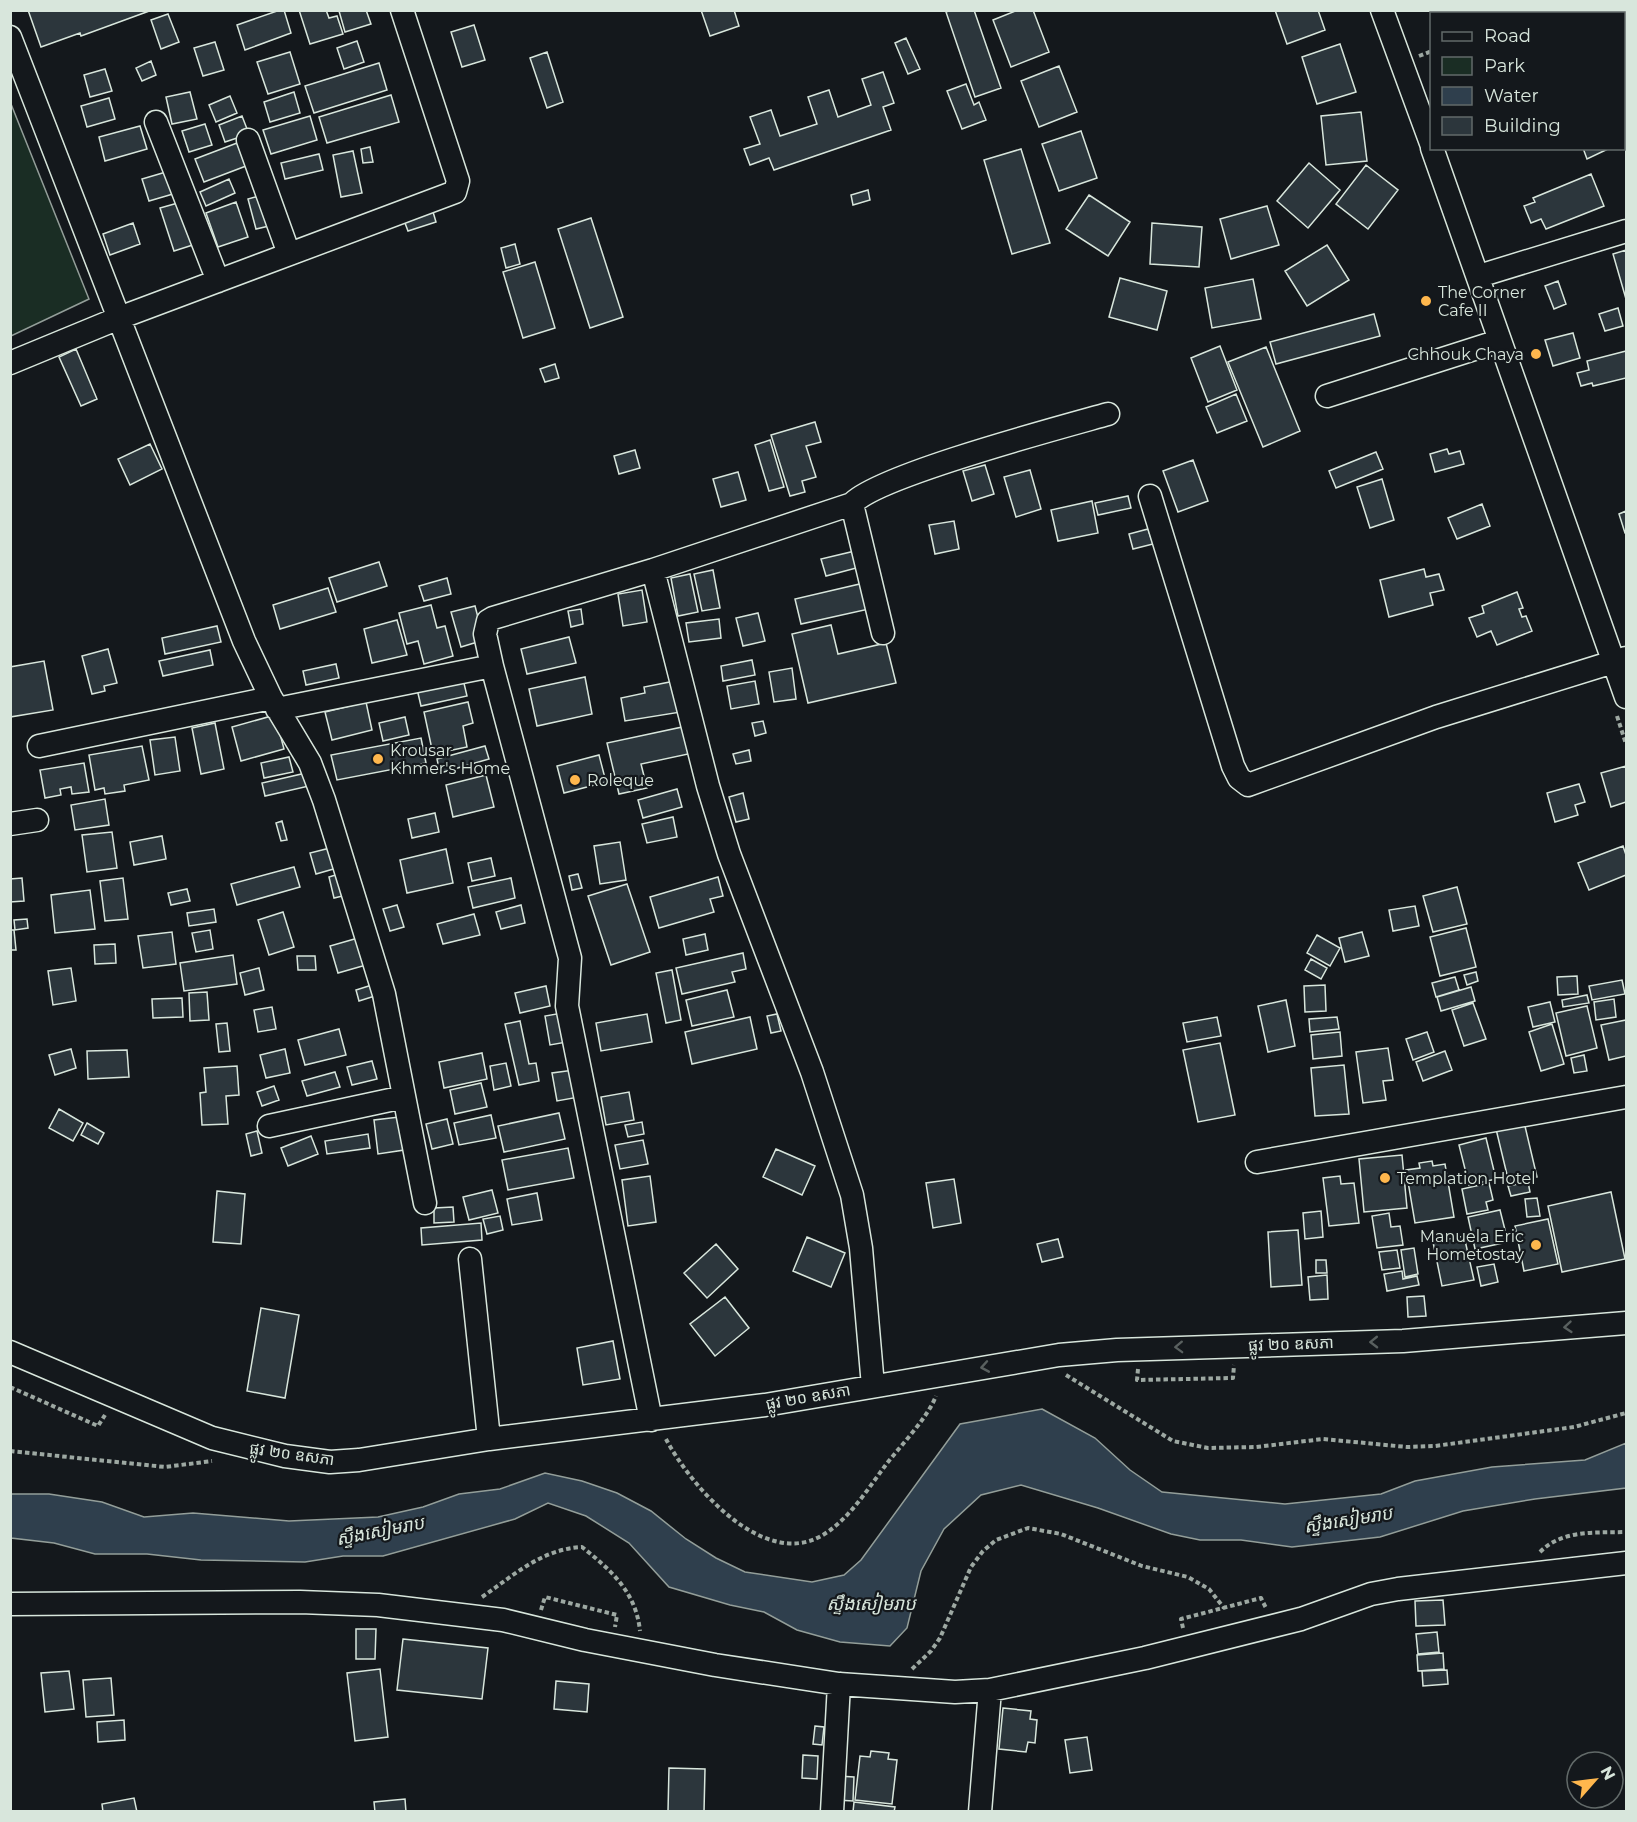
<svg xmlns="http://www.w3.org/2000/svg" width="1637" height="1822" font-family="Montserrat,'Noto Sans Khmer',sans-serif">
<style>
.green{fill:#1a2d24;stroke:#939e99;stroke-width:1.5}
.water{fill:#2f3f4d;stroke:#939e99;stroke-width:1.5}
.building{fill:#2c363c;stroke:#d8e6dc;stroke-width:1.5}
.lines{fill:none;stroke-linecap:round;stroke-linejoin:round}
.minor-casing{stroke:#d8e6dc;stroke-width:25}
.path{stroke:#9da8a2;stroke-width:4;stroke-dasharray:4.5 3;stroke-linecap:butt}
.minor{stroke:#14181c;stroke-width:22}
.oneway{stroke:#59605f}
.poi-dot{fill:#ffb74d;stroke:#14181c;stroke-width:2}
.labels{text-anchor:middle;dominant-baseline:central;stroke-width:4.5;stroke-linejoin:round;paint-order:stroke}
.poi-label{font-size:16px;fill:#d8e6dc;stroke:#14181c;text-anchor:start}
.street-label{font-size:16px;fill:#d8e6dc;stroke:#14181c}
.water-label{font-size:18px;font-style:italic;fill:#d8e6dc;stroke:#14181c}
</style>
<rect width="100%" height="100%" fill="#14181c"/>
<path class="green" d="M11 104 89 299 11 336H10Z"/>
<path class="water" d="M1042 1409 1095 1438 1130 1470 1162 1492 1285 1504 1381 1494 1415 1481 1492 1467 1585 1460 1626 1443V1488L1535 1499 1463 1511 1380 1537 1292 1547 1241 1540H1200L1171 1534 1098 1508 1021 1485 981 1495 944 1529 921 1571 907 1628 890 1646 840 1642 797 1630 764 1612 730 1605 669 1587 629 1543 586 1516 548 1503 515 1519 383 1556H343L305 1562 201 1560 147 1554H95L54 1543 11 1538V1494H49L102 1502 144 1517 193 1513 289 1521 378 1517 423 1507 459 1494 500 1489 545 1473 582 1481 617 1493 651 1511 686 1539 716 1558 745 1572 812 1582 844 1575 861 1560 960 1424Z"/>
<path class="building" d="M28 10H152L81 36 80 33 41 47Z
M280 10H284L291 33 245 50 237 25Z
M299 10H326L329 18 337 16 343 34 310 44Z
M366 10 371 24 345 32 339 11Z
M701 10H734L739 26 710 36Z
M951 10H974L1001 88 975 97 946 12Z
M1018 10H1033L1049 52 1011 67 993 20Z
M1275 10H1318L1325 30 1287 44Z
M168 14 179 42 161 49 151 20Z
M474 25 485 60 462 67 451 32Z
M906 38 920 69 908 74 895 43Z
M357 41 364 62 344 69 337 48Z
M215 42 224 70 203 76 194 48Z
M1340 44 1356 92 1317 104 1302 57Z
M290 52 300 84 268 94 257 62Z
M547 52 563 102 547 108 530 58Z
M151 61 156 75 142 81 136 68Z
M379 63 387 90 314 113 305 86Z
M1059 66 1077 112 1039 127 1021 81Z
M105 69 112 91 90 97 84 75Z
M883 72 894 103 883 107 891 130 774 170 769 158 750 165 744 149 760 144 750 117 771 110 780 136 817 124 808 97 829 90 838 117 871 105 862 79Z
M966 84 974 105 979 102 986 120 962 129 947 91Z
M190 92 197 119 172 124 166 97Z
M294 92 300 113 270 122 264 102Z
M391 95 399 122 327 143 319 117Z
M230 96 237 113 216 122 209 105Z
M109 98 115 119 87 127 81 106Z
M1361 112 1367 161 1326 165 1321 116Z
M242 116 249 134 225 142 219 125Z
M310 116 317 140 271 154 263 130Z
M205 124 212 145 189 152 182 131Z
M140 126 147 149 105 161 99 137Z
M1081 131 1097 178 1059 191 1042 144Z
M237 143 246 166 204 182 195 159Z
M370 147 373 162 363 163 361 149Z
M1583 148H1610L1587 159Z
M1021 149 1050 243 1012 254 984 160Z
M353 151 362 193 341 197 333 155Z
M319 154 323 170 285 179 281 163Z
M1309 163 1340 190 1308 228 1277 201Z
M1366 165 1398 190 1368 229 1336 204Z
M166 172 173 194 149 201 142 179Z
M1591 174 1604 206 1546 229 1541 219 1531 223 1524 206 1535 202 1533 198Z
M229 179 235 193 206 206 200 192Z
M868 190 870 200 853 205 851 195Z
M274 192 282 223 256 229 248 199Z
M1089 195 1130 222 1108 256 1066 229Z
M185 201 199 243 174 251 160 208Z
M236 202 248 237 218 247 206 213Z
M431 205 436 222 408 231 402 215Z
M1267 206 1279 245 1231 259 1220 219Z
M591 218 623 317 590 328 558 229Z
M133 223 140 244 110 255 103 234Z
M1152 223 1202 227 1199 267 1150 264Z
M515 244 520 264 506 268 501 248Z
M1327 245 1349 280 1307 306 1285 271Z
M1626 250V299L1613 254Z
M535 262 555 328 523 338 503 272Z
M1120 278 1167 291 1157 330 1109 317Z
M1253 279 1261 319 1212 328 1205 288Z
M1558 281 1566 304 1554 309 1545 286Z
M1618 308 1623 326 1605 331 1599 314Z
M1374 314 1380 336 1276 364 1270 342Z
M1573 333 1580 358 1553 366 1545 340Z
M1220 346 1237 390 1208 402 1191 358Z
M1266 347 1300 431 1263 447 1228 362Z
M76 349 97 399 81 406 59 357Z
M1626 351V378L1593 386 1592 383 1581 386 1577 373 1589 370 1587 361Z
M555 364 559 378 545 382 540 369Z
M1236 394 1247 421 1217 433 1206 407Z
M815 422 821 442 806 446 816 477 802 481 805 492 790 496 771 435Z
M770 440 784 487 769 491 755 445Z
M150 444 162 469 130 485 118 459Z
M1447 449 1449 454 1460 451 1464 464 1435 472 1430 454Z
M635 450 640 468 619 474 614 456Z
M1376 452 1383 469 1336 488 1329 471Z
M1193 460 1208 501 1178 512 1163 471Z
M985 465 994 494 972 501 963 471Z
M1030 470 1041 509 1016 517 1004 477Z
M738 472 746 500 721 507 713 479Z
M1382 479 1394 520 1370 528 1357 487Z
M1128 496 1131 508 1098 515 1095 503Z
M1092 501 1098 533 1058 541 1051 510Z
M1482 504 1490 526 1457 539 1448 518Z
M1626 511V533H1625L1619 514Z
M954 521 959 549 935 554 929 525Z
M1148 529 1153 544 1133 549 1129 534Z
M855 551 860 567 826 576 821 559Z
M379 562 387 586 337 602 329 578Z
M1424 569 1426 577 1439 574 1444 590 1430 593 1433 605 1389 617 1380 580Z
M713 570 720 608 702 611 694 574Z
M690 574 698 612 678 616 671 578Z
M447 578 451 594 424 601 419 586Z
M864 583 869 609 801 624 795 599Z
M328 588 336 612 280 629 273 605Z
M642 590 647 622 623 626 618 594Z
M1517 592 1523 608 1519 609 1522 617 1526 616 1532 631 1497 645 1491 631 1477 637 1469 618 1484 613 1482 606Z
M431 605 437 628 445 626 453 656 424 664 418 641 407 644 399 613Z
M475 606 484 640 461 647 451 612Z
M581 609 583 624 571 627 568 611Z
M758 613 765 641 743 646 736 618Z
M719 619 721 638 689 642 686 623Z
M397 620 407 655 372 663 364 629Z
M831 625 838 654 886 643 896 683 808 703 792 634Z
M217 626 221 642 165 654 162 638Z
M569 637 576 663 527 674 521 649Z
M108 649 117 683 104 686 105 691 92 694 82 656Z
M210 650 213 665 163 676 159 661Z
M752 660 755 675 723 681 721 666Z
M44 661 53 710 10 717V667Z
M336 664 339 678 306 685 303 671Z
M792 668 796 699 774 702 769 672Z
M585 677 592 714 537 726 529 689Z
M463 679 467 696 421 706 417 689Z
M675 681 681 712 625 721 621 698 645 693 644 687Z
M755 681 759 704 731 709 727 686Z
M366 702 372 730 332 740 325 712Z
M468 702 473 723 463 726 467 747 433 754 424 712Z
M275 715 284 749 241 761 232 727Z
M405 717 409 735 383 741 379 723Z
M763 721 766 733 755 736 752 723Z
M215 723 224 769 201 774 192 728Z
M687 726 693 753 641 764 647 788 619 794 607 743Z
M175 737 180 771 155 775 150 740Z
M421 738 426 763 337 780 331 755Z
M142 746 149 780 124 785 125 791 105 794 104 788 95 790 89 755Z
M485 746 489 759 440 773 437 759Z
M749 750 751 761 736 764 733 754Z
M599 755 606 782 564 793 557 766Z
M289 757 293 772 264 778 261 763Z
M84 763 89 792 72 794 71 787 60 789 61 795 45 798 40 770Z
M1626 766V802L1611 807 1601 773Z
M306 773 309 786 265 796 262 783Z
M486 775 494 807 453 817 446 785Z
M1579 784 1585 802 1575 805 1578 815 1555 822 1547 793Z
M677 789 682 807 643 818 638 800Z
M743 793 749 819 736 822 729 797Z
M105 799 109 825 75 830 71 805Z
M435 813 439 832 412 838 408 819Z
M673 817 677 837 647 843 642 824Z
M282 821 287 840 281 841 276 823Z
M112 832 117 868 87 872 82 835Z
M162 836 166 859 134 865 130 842Z
M620 842 626 880 600 884 594 846Z
M338 846 344 866 316 874 310 853Z
M1623 846 1626 855V875L1589 890 1578 863Z
M446 849 453 883 407 893 400 860Z
M491 858 495 876 472 881 468 863Z
M294 867 300 887 237 905 231 884Z
M345 872 351 894 334 898 329 877Z
M578 874 582 888 572 890 569 876Z
M718 877 723 896 710 899 714 912 659 928 650 897Z
M22 878 24 901 10 902V879Z
M123 878 128 919 105 921 100 881Z
M511 878 515 898 473 908 468 887Z
M627 884 650 952 611 965 588 896Z
M1457 887 1467 924 1433 932 1423 896Z
M187 889 190 901 171 905 168 893Z
M90 890 95 929 55 933 51 895Z
M397 905 404 927 390 931 383 909Z
M521 905 525 923 501 929 496 912Z
M1415 906 1419 926 1393 931 1389 910Z
M214 909 216 922 189 926 187 913Z
M283 912 294 947 269 955 258 920Z
M474 914 480 935 443 944 437 924Z
M27 919 28 928 15 930 14 920Z
M1466 928 1476 967 1440 976 1430 937Z
M10 930H14L16 950H10Z
M210 930 213 949 196 952 192 933Z
M172 932 176 964 143 968 138 936Z
M1362 932 1369 956 1345 962 1339 938Z
M705 934 708 950 686 955 683 939Z
M1317 935 1340 948 1330 966 1307 953Z
M365 936 373 963 338 973 330 946Z
M115 944 116 963 95 964 94 945Z
M743 953 746 969 732 972 735 982 682 994 676 968Z
M233 955 237 984 184 991 180 963Z
M297 956H315L316 970H298Z
M1311 959 1327 968 1321 979 1305 970Z
M71 968 76 1001 53 1005 48 971Z
M259 968 264 990 245 995 240 973Z
M672 970 681 1020 666 1023 656 973Z
M1476 972 1478 981 1467 985 1464 975Z
M1577 976 1578 994 1558 995 1557 977Z
M1455 977 1459 990 1436 997 1432 983Z
M1622 980 1625 994 1592 1000 1589 986Z
M375 984 378 995 359 1001 356 990Z
M1325 985 1326 1011 1305 1012 1304 986Z
M546 986 550 1006 520 1013 515 993Z
M1471 987 1475 1001 1441 1011 1437 997Z
M727 990 734 1017 692 1026 686 1000Z
M207 992 209 1020 190 1021 189 993Z
M1587 995 1589 1003 1563 1007 1562 1000Z
M182 998 183 1017 153 1018 152 999Z
M1614 999 1616 1017 1596 1020 1594 1002Z
M1286 1000 1295 1046 1268 1052 1258 1006Z
M1550 1002 1555 1022 1533 1027 1528 1007Z
M1473 1003 1486 1039 1464 1046 1452 1010Z
M1587 1006 1597 1048 1566 1056 1556 1013Z
M272 1007 276 1029 258 1032 254 1010Z
M562 1013 567 1042 550 1045 545 1016Z
M647 1014 652 1042 601 1051 596 1023Z
M777 1014 781 1031 771 1033 767 1016Z
M750 1017 757 1049 692 1064 685 1032Z
M1217 1017 1221 1036 1187 1042 1183 1023Z
M1337 1017 1339 1029 1310 1032 1309 1019Z
M1626 1020V1056L1609 1060 1601 1025Z
M520 1021 529 1064 536 1063 539 1081 519 1085 505 1024Z
M227 1023 230 1051 219 1052 216 1024Z
M1552 1024 1564 1064 1541 1071 1529 1032Z
M339 1029 346 1055 305 1065 298 1040Z
M1340 1032 1342 1056 1313 1059 1311 1035Z
M1427 1032 1434 1052 1413 1060 1406 1039Z
M1220 1043 1235 1115 1198 1122 1183 1050Z
M1388 1048 1393 1080 1383 1081 1386 1100 1363 1103 1356 1052Z
M71 1049 76 1068 55 1075 49 1055Z
M285 1049 290 1073 266 1078 260 1055Z
M127 1050 129 1077 88 1079 87 1051Z
M1445 1051 1452 1070 1423 1081 1416 1062Z
M482 1053 487 1079 444 1088 439 1062Z
M1584 1055 1587 1071 1574 1073 1571 1058Z
M372 1061 377 1079 352 1085 347 1067Z
M506 1063 511 1086 494 1090 490 1066Z
M1344 1065 1349 1114 1315 1116 1311 1068Z
M237 1066 239 1095 226 1096 228 1124 202 1125 200 1093 206 1092 204 1068Z
M574 1070 579 1097 557 1101 552 1073Z
M335 1072 340 1087 307 1096 302 1081Z
M481 1083 487 1107 455 1114 450 1090Z
M274 1086 279 1100 262 1106 257 1092Z
M629 1092 634 1120 606 1125 601 1097Z
M59 1109 83 1123 73 1141 49 1128Z
M559 1113 565 1139 504 1152 498 1126Z
M491 1115 496 1138 459 1145 454 1123Z
M399 1117 404 1150 378 1154 374 1120Z
M447 1119 453 1144 432 1149 426 1124Z
M642 1122 644 1134 628 1137 625 1125Z
M1524 1122 1537 1177 1509 1183 1496 1129Z
M87 1123 104 1133 98 1144 81 1135Z
M257 1131 262 1153 251 1156 246 1134Z
M368 1134 370 1148 327 1154 325 1141Z
M311 1136 318 1154 288 1166 281 1148Z
M1486 1138 1496 1179 1469 1185 1459 1145Z
M643 1140 648 1164 620 1169 615 1145Z
M568 1148 574 1178 508 1190 502 1160Z
M776 1149 815 1166 802 1195 763 1177Z
M1402 1155 1407 1208 1364 1212 1359 1159Z
M1432 1161 1433 1166 1445 1164 1454 1217 1415 1223 1406 1170 1420 1168 1419 1163Z
M650 1176 656 1222 628 1226 622 1180Z
M1340 1176 1341 1184 1354 1183 1359 1223 1329 1226 1323 1178Z
M954 1179 961 1223 933 1228 926 1183Z
M1528 1182 1530 1192 1511 1196 1508 1186Z
M1489 1183 1493 1200 1486 1202 1488 1210 1467 1214 1462 1189Z
M492 1190 498 1213 469 1220 463 1197Z
M217 1191 245 1194 241 1244 213 1242Z
M1611 1192 1625 1259 1562 1272 1548 1206Z
M537 1193 542 1220 512 1225 507 1199Z
M1537 1198 1540 1216 1527 1217 1525 1199Z
M453 1207 454 1222 434 1223V1208Z
M1500 1210 1508 1242 1475 1249 1468 1217Z
M1321 1211 1323 1237 1305 1239 1303 1213Z
M1389 1213 1391 1227 1400 1226 1403 1245 1377 1248 1372 1216Z
M500 1216 503 1230 487 1234 483 1219Z
M1548 1219 1558 1264 1524 1271 1515 1226Z
M481 1223 482 1240 422 1245 421 1228Z
M1298 1230 1302 1285 1271 1287 1268 1232Z
M1464 1236 1474 1280 1442 1286 1433 1242Z
M807 1237 845 1253 831 1287 793 1271Z
M1058 1239 1063 1257 1042 1262 1037 1244Z
M716 1244 738 1269 707 1298 684 1273Z
M1414 1248 1418 1274 1405 1277 1401 1250Z
M1397 1250 1400 1268 1382 1270 1379 1252Z
M1316 1260H1326L1327 1273H1316Z
M1494 1264 1498 1282 1481 1286 1477 1267Z
M1402 1271 1403 1279 1417 1276 1419 1285 1387 1291 1384 1274Z
M1327 1275 1328 1299 1310 1300 1308 1277Z
M1424 1296 1426 1316 1408 1317 1407 1297Z
M725 1297 749 1328 715 1356 690 1324Z
M261 1308 299 1315 285 1398 247 1391Z
M613 1341 620 1379 583 1385 577 1348Z
M1443 1600 1445 1625 1416 1626 1415 1601Z
M356 1629H376L375 1659H356Z
M1437 1632 1439 1652 1418 1654 1416 1634Z
M403 1639 488 1648 482 1699 397 1690Z
M1443 1653 1444 1669 1418 1671 1417 1655Z
M380 1669 388 1737 355 1741 347 1673Z
M1447 1670 1448 1684 1423 1686 1422 1671Z
M69 1671 74 1709 45 1712 41 1673Z
M111 1678 114 1715 86 1717 83 1680Z
M556 1681 589 1684 587 1712 554 1709Z
M1003 1708 1031 1711 1030 1719 1037 1720 1035 1743 1028 1742 1026 1752 999 1749Z
M124 1720 125 1740 98 1742 97 1722Z
M815 1726 824 1727 822 1745 813 1744Z
M1087 1737 1092 1770 1070 1773 1065 1740Z
M871 1751 889 1753 888 1759 897 1760 892 1804 855 1800 860 1756 870 1757Z
M803 1755 818 1756 817 1779 802 1778Z
M669 1768 705 1769 704 1812H668Z
M838 1776 854 1777 853 1801 837 1800Z
M134 1798 137 1812H103L102 1804Z
M405 1799 406 1812H375L374 1802Z
M854 1802 895 1807 894 1812H853Z"/>
<g class="lines">
<g class="minor-casing">
<path id="minor" d="M1382 10 1432 146
M10 37 244 641 271 698 310 763 324 800 384 994 425 1203
M156 122 218 281
M248 140 289 254
M1432 148 1626 697
M1479 276 1626 231
M10 363 119 318 455 192 458 181 402 10
M1327 396 1499 341
M1150 496 1233 766 1239 778 1248 785 1436 717 1626 658
M852 504 883 633
M653 570 708 786 729 854 812 1072 852 1195 861 1248 873 1386
M492 666 570 958 567 1006 651 1420
M277 709 492 666 485 634 488 621 493 618 653 570 852 504C876 476 1062 427 1108 414
M39 746 271 698
M10 824 37 820
M269 1126 404 1097
M1257 1162 1626 1097
M470 1259 489 1439
M10 1352 212 1438 285 1456 330 1462 359 1460 489 1439 765 1405 1059 1355 1117 1350 1403 1341 1626 1323
M10 1604 300 1602 378 1605 503 1620 585 1640 715 1665 839 1684 955 1692 990 1690 1145 1658 1301 1619 1371 1594 1398 1589 1626 1563
M832 1812 839 1684
M980 1812 990 1690"/>
</g>
<path class="path" d="M1535 14 1544 10
M1419 56 1432 51
M1617 716 1626 744
M1138 1369 1137 1380 1233 1378 1234 1365
M1066 1375 1173 1441 1208 1448 1256 1447 1323 1439 1407 1447 1435 1446 1574 1427 1626 1413
M10 1387 98 1426 105 1415
M666 1439C690 1485 762 1569 821 1536 848 1521 867 1490 885 1466 900 1446 927 1419 936 1396
M10 1451 165 1467 212 1461
M1540 1552C1563 1529 1596 1533 1626 1532
M482 1597C514 1575 542 1549 582 1547 611 1570 636 1592 640 1631
M541 1610 545 1597 617 1615 615 1627
M1183 1628 1181 1619 1261 1598 1266 1608
M912 1669 931 1651 940 1638 971 1567 983 1551 996 1540 1028 1528 1061 1534 1142 1566 1188 1577 1209 1589 1224 1608"/>
<use href="#minor" class="minor"/>
</g>
<defs><path id="oneway-chevron" d="M-2-3.5L2.5 0L-2 3.5" fill="none" stroke-width="1.6" stroke-linecap="round" stroke-linejoin="round" transform="scale(1.5)"/></defs>
<g class="oneway">
<use href="#oneway-chevron" transform="translate(1568 1327) rotate(175)"/>
<use href="#oneway-chevron" transform="translate(1374 1342) rotate(179)"/>
<use href="#oneway-chevron" transform="translate(1179 1347) rotate(178)"/>
<use href="#oneway-chevron" transform="translate(985 1367) rotate(170)"/>
</g>
<g class="poi-dot">
<circle cx="1426" cy="301" r="6"/>
<circle cx="1536" cy="354" r="6"/>
<circle cx="378" cy="759" r="6"/>
<circle cx="575" cy="780" r="6"/>
<circle cx="1385" cy="1178" r="6"/>
<circle cx="1536" cy="1245" r="6"/>
</g>
<g class="labels">
<g class="poi-label">
<text x="1438" y="292">The Corner<tspan x="1438" dy="18">Cafe II</tspan></text>
<text x="1524" y="354" text-anchor="end">Chhouk Chaya</text>
<text x="390" y="750">Krousar<tspan x="390" dy="18">Khmer's Home</tspan></text>
<text x="587" y="780">Roleque</text>
<text x="1397" y="1178">Templation Hotel</text>
<text x="1524" y="1236" text-anchor="end">Manuela Eric<tspan x="1524" dy="18">Hometostay</tspan></text>
</g>
<g class="street-label">
<text transform="translate(1291 1344) rotate(-2)">ផ្លូវ ២០ ឧសភា</text>
<text transform="translate(808 1397) rotate(-10)">ផ្លូវ ២០ ឧសភា</text>
<text transform="translate(292 1454) rotate(8)">ផ្លូវ ២០ ឧសភា</text>
</g>
<g class="water-label">
<text transform="translate(1348 1520) rotate(-9)">ស្ទឹងសៀមរាប</text>
<text transform="translate(380 1531) rotate(-11)">ស្ទឹងសៀមរាប</text>
<text x="871" y="1604">ស្ទឹងសៀមរាប</text>
</g>
</g>
<rect width="1637" height="1822" fill="none" stroke="#d8e6dc" stroke-width="24"/>
<rect x="1430" y="12" width="195" height="138" fill="#14181c" stroke="#626a69" stroke-width="1.5"/>
<rect x="1442" y="32" width="30" height="9" fill="#14181c" stroke="#626a69" stroke-width="1.5"/>
<text x="1484" y="42" font-size="18" fill="#d8e6dc">Road</text>
<rect x="1442" y="57" width="30" height="18" fill="#1a2d24" stroke="#626a69" stroke-width="1.5"/>
<text x="1484" y="72" font-size="18" fill="#d8e6dc">Park</text>
<rect x="1442" y="87" width="30" height="18" fill="#2f3f4d" stroke="#626a69" stroke-width="1.5"/>
<text x="1484" y="102" font-size="18" fill="#d8e6dc">Water</text>
<rect x="1442" y="117" width="30" height="18" fill="#2c363c" stroke="#626a69" stroke-width="1.5"/>
<text x="1484" y="132" font-size="18" fill="#d8e6dc">Building</text>
<g transform="translate(1595 1780) rotate(62)"><circle r="28" fill="#14181c" stroke="#626a69" stroke-width="1.5"/>
<path d="M0-4.5L10 22L0 15L-10 22Z" fill="#ffb74d"/>
<text y="-9" font-size="16" font-weight="bold" text-anchor="middle" fill="#d8e6dc">N</text>
</g>
</svg>
